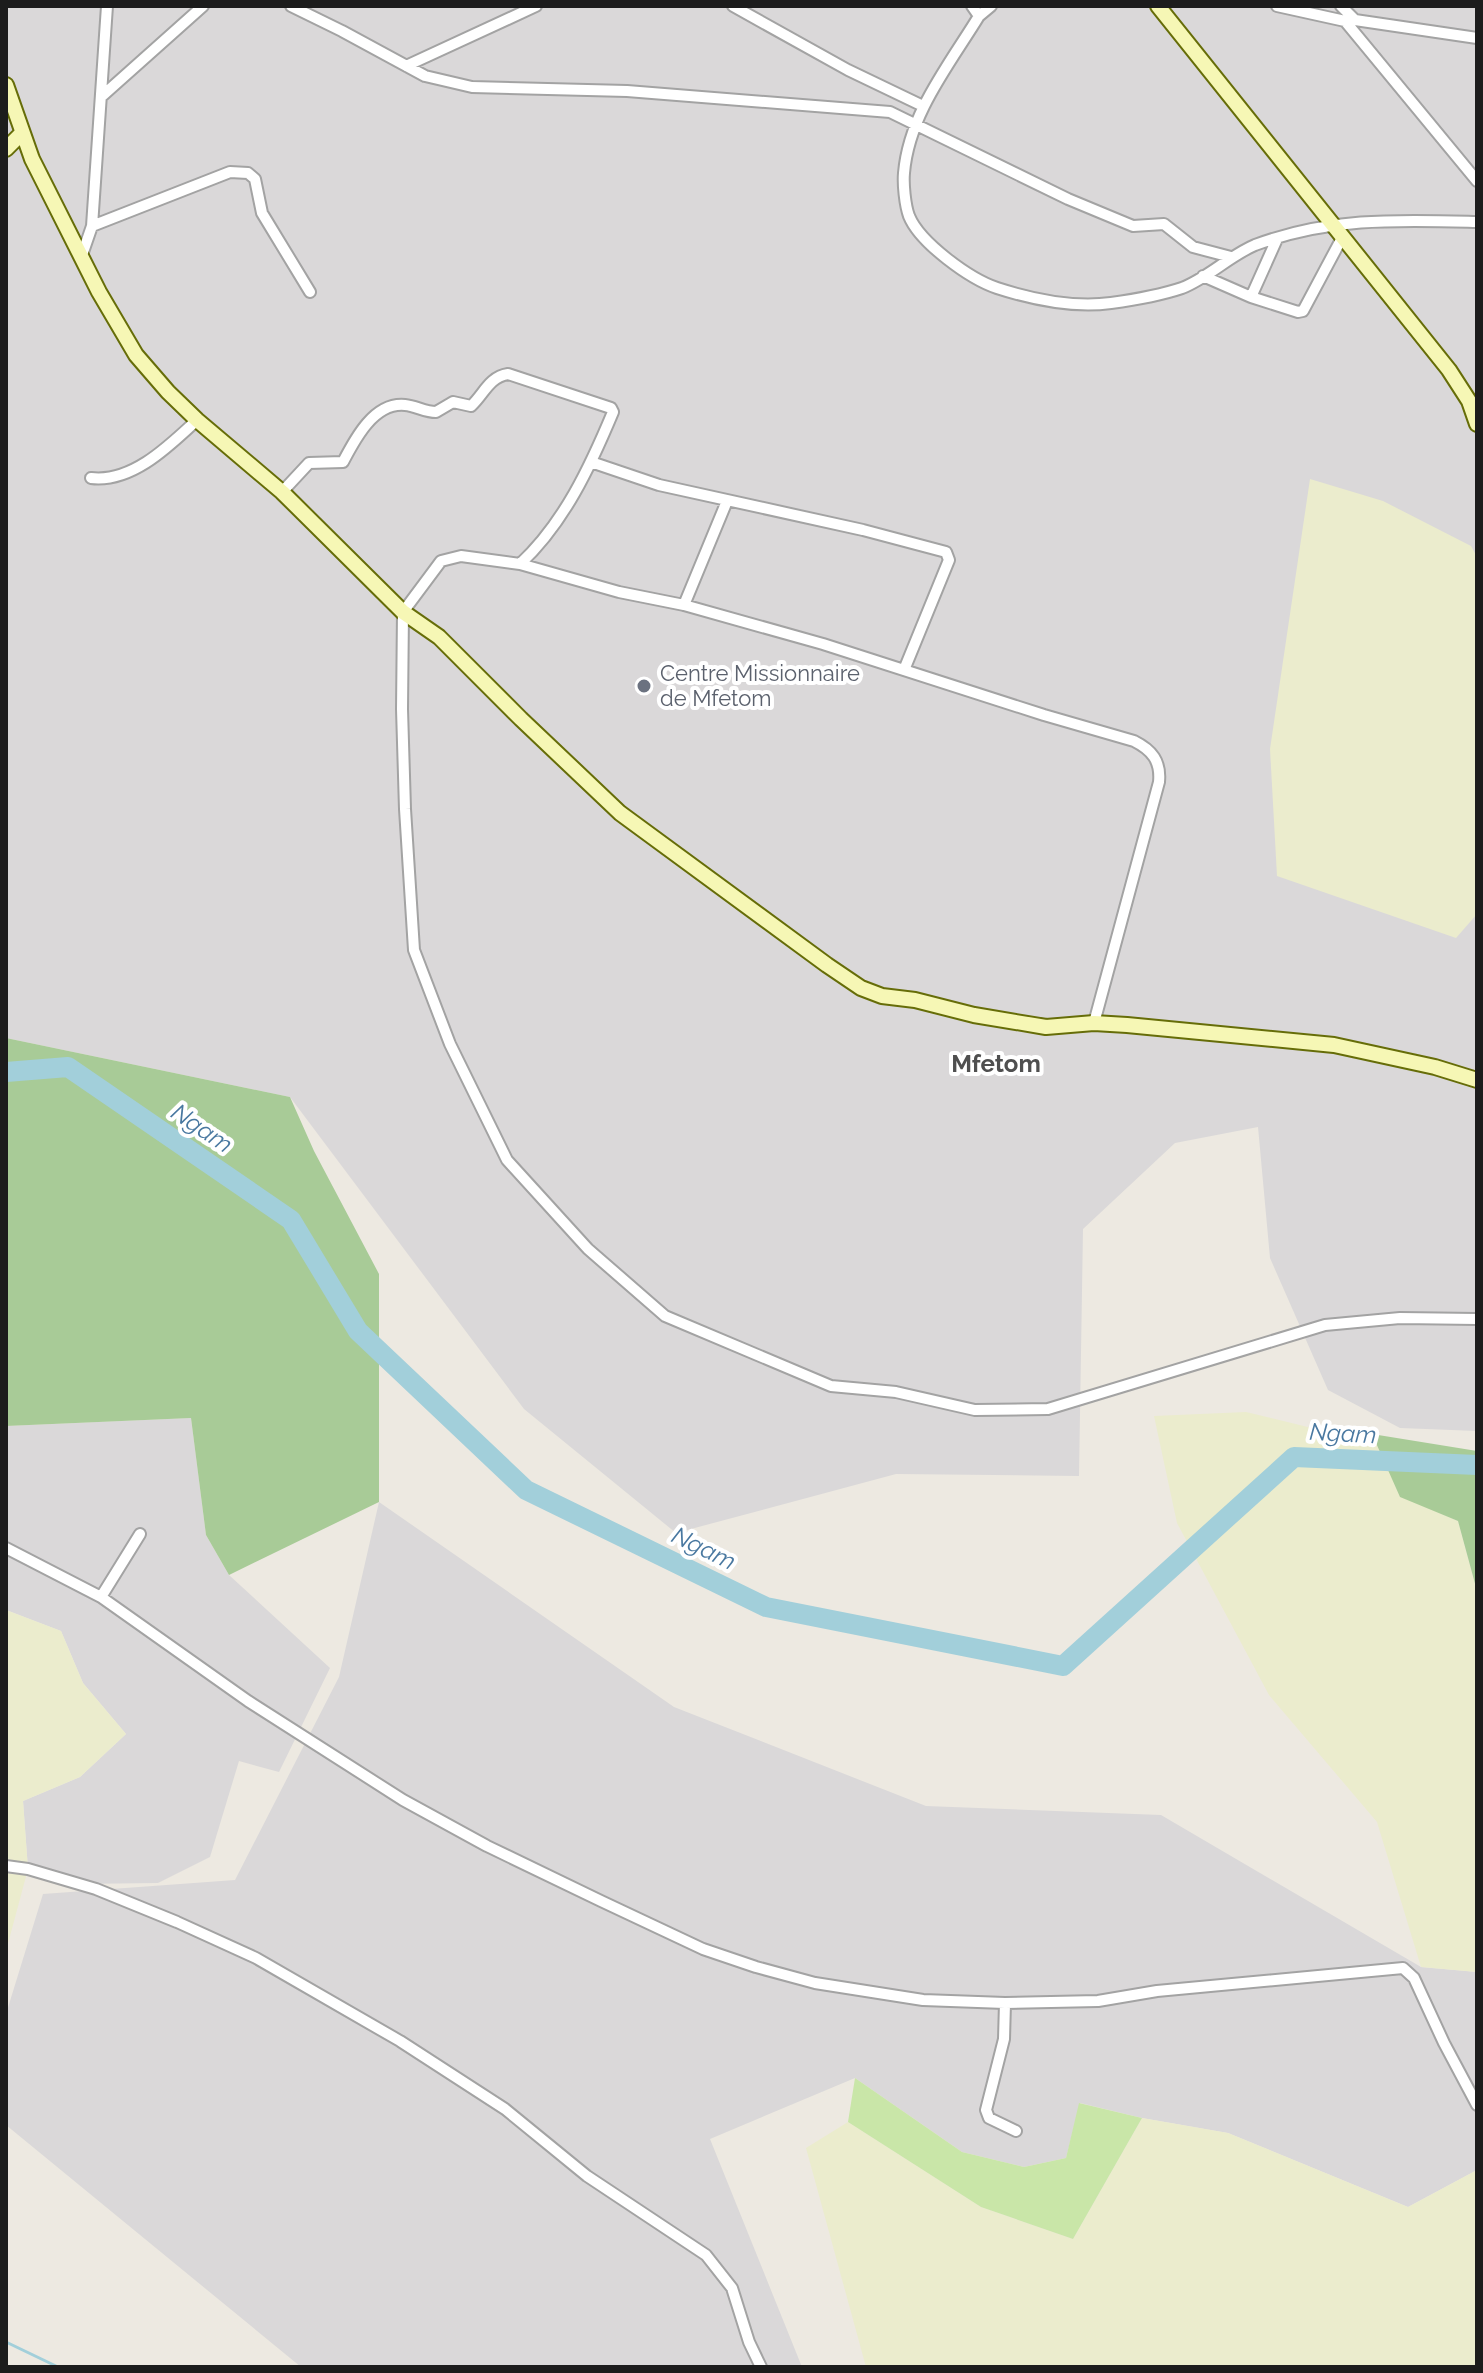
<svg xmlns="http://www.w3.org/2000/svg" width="1483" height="2373" font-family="Raleway,sans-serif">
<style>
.residential{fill:#dad8d9}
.farmland{fill:#ebeccd}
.grass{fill:#c9e6a8}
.forest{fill:#a8cb97}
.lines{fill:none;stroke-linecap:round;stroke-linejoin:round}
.stream{stroke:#a2cfda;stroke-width:3}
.river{stroke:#a2cfda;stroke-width:20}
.street-casing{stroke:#a3a3a3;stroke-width:14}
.secondary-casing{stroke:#666d08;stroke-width:18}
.street{stroke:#fff;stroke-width:10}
.secondary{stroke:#f6f7b5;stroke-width:14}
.worship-dot{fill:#6b7280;stroke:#fff;stroke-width:3}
.labels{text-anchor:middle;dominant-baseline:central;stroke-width:8;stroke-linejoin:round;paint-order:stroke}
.worship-label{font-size:22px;fill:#5b616d;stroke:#fff;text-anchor:start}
.neighbourhood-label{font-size:24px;font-weight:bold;fill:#4f4f4f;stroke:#fff}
.water-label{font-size:24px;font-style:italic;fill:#4978a0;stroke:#fff}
</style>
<rect width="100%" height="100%" fill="#ede9e1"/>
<path class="residential" d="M6 6H1477V1431L1400 1428 1328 1390 1270 1258 1258 1127 1175 1143 1083 1229 1079 1476 896 1474 676 1533 524 1409 290 1097 6 1038Z
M191 1418 206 1535 229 1575 330 1668 279 1772 239 1761 210 1857 158 1883 77 1884 28 1869 23 1801 80 1777 126 1734 83 1683 61 1631 6 1610V1426Z
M379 1502 674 1707 926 1806 1161 1815 1421 1967 1477 1972V2170L1408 2207 1228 2133 1142 2118 1080 2103 1066 2158 1024 2167 962 2152 855 2078 710 2139 802 2367H301L6 2125V2014L43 1894 235 1880 339 1677Z"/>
<path class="farmland" d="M1310 479 1383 501 1471 546 1477 557V914L1456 938 1277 876 1270 749Z
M1246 1412 1316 1429 1372 1434 1400 1496 1458 1521 1477 1591V1972L1421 1967 1377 1822 1269 1695 1177 1523 1154 1416Z
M6 1610 61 1631 83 1683 126 1734 80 1777 23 1801 28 1869 6 1951Z
M1142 2118 1228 2133 1408 2207 1477 2170V2367H866L806 2148 848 2122 981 2207 1073 2239Z"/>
<path class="grass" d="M855 2078 962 2152 1024 2167 1066 2158 1079 2103 1142 2118 1073 2239 981 2207 848 2122Z"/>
<path class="forest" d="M6 1038 290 1097 314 1151 379 1274V1502L229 1575 206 1535 191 1418 6 1426Z
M1372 1434 1477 1451V1591L1458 1521 1400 1497Z"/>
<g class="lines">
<path class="stream" d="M6 2342 58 2367"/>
<path class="river" d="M6 1072 68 1067 291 1220 358 1331 526 1490 766 1607 1063 1666 1294 1457 1477 1465"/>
<g class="street-casing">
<path id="street" d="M291 6 342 31 425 76 472 87 627 91 890 112 1068 199 1133 226 1164 224 1193 247 1231 257
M733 6 848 70 923 106
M972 6 979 16
M991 6 979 16C949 65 909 114 904 173 903 184 905 205 909 216 920 243 970 279 997 288 1031 299 1074 308 1111 303 1133 300 1161 295 1182 288 1208 278 1229 256 1255 245 1330 217 1399 220 1477 222
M1277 6 1345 21 1355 20 1477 38
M1341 6 1355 20
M1345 21 1477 181
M406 66 536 6
M101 97 203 6
M92 226 230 172 248 173 255 179 262 213 310 292
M82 255 92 226 107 6
M1203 276 1251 297 1298 312 1303 311 1343 236
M1251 297 1277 239
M591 462 659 485 863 530 946 552 949 560 904 670
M91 478C132 483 169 446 197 420
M282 492 309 463 343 462C355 439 374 402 405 405 416 406 425 412 436 412L453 402 471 406C484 394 489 377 508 374L611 408 613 412C590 467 564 523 520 564
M684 605 727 501
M1094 1023 1159 782C1161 761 1152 750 1134 741L1044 715 823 644 684 605 619 592 520 564 461 556 441 561 403 612 402 709 405 809 414 950 450 1044 507 1160 588 1249 665 1316 831 1386 896 1392 975 1410 1048 1409 1325 1325 1400 1318 1477 1319
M6 1548 101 1597 248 1701 403 1800 487 1846 601 1901 703 1949 756 1967 815 1983 923 2000 1005 2003 1098 2001 1157 1991 1403 1968 1414 1978 1444 2043 1477 2105
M101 1597 140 1534
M6 1866 28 1869 96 1889 177 1922 256 1958 400 2041 505 2109 587 2176 706 2255 732 2288 749 2342 761 2367
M1005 2003 1004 2039 986 2110 989 2118 1016 2131"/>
</g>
<g class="secondary-casing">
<path id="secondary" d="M1158 6 1449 370 1469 401 1477 424
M6 85 32 159 99 292 136 355 168 392 197 420 282 492 403 612 439 637 521 719 620 813 827 965 861 988 882 996 915 1000 974 1015 1046 1027 1094 1023 1127 1025 1334 1045 1435 1067 1477 1080
M6 149 22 133"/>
</g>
<use href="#street" class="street"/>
<use href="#secondary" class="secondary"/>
</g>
<circle class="worship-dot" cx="644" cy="686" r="8"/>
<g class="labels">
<g class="worship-label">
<text x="660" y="673">Centre Missionnaire<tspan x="660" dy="25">de Mfetom</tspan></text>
</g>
<g class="neighbourhood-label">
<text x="996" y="1063">Mfetom</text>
</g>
<g class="water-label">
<text transform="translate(202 1128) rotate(34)">Ngam</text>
<text transform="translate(1343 1433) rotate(3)">Ngam</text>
<text transform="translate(704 1548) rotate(26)">Ngam</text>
</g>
</g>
<rect width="1483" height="2373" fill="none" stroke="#1c1c1c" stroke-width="16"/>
</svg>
